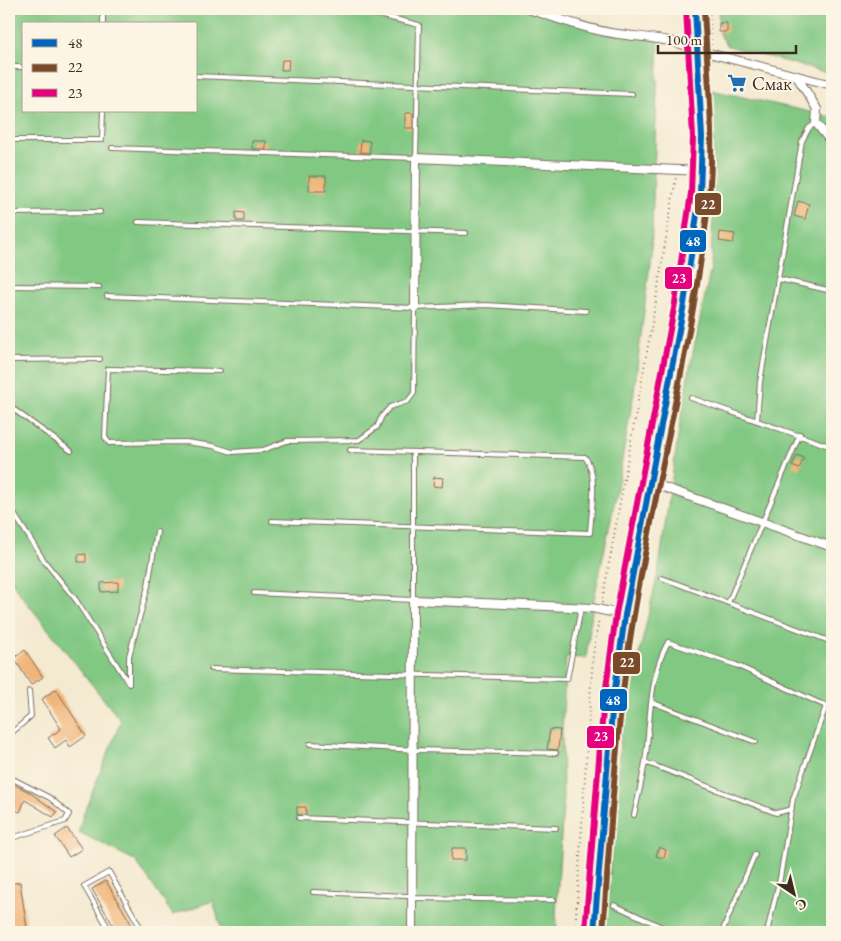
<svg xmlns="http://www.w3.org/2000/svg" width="841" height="941" font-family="'EB Garamond',serif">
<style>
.green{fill:#81c883;stroke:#5e7950;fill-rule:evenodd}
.building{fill:#f1b579}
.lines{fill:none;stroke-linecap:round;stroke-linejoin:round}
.lane-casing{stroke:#7c6d5d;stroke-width:6}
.street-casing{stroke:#7c6d5d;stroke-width:10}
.primary-casing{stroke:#7c6d5d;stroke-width:15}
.path{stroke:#7c6d5d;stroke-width:2;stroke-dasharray:1 4;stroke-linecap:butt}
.lane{stroke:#fff;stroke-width:4}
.street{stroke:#fff;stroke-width:8}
.primary{stroke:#fff;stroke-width:12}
.bus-1-casing{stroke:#fcf5e5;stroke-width:10}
.bus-2-casing{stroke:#fcf5e5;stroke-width:10}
.bus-3-casing{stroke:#fcf5e5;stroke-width:10}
.bus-1{stroke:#0065bd;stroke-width:6}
.bus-2{stroke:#7a4b2a;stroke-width:6}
.bus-3{stroke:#e5007d;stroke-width:6}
.labels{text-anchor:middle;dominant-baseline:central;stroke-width:4;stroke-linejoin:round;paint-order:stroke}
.poi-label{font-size:18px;fill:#3b2a1e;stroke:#fcf5e5;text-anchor:start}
.line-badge{stroke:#fcf5e5;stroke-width:2}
.badge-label{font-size:14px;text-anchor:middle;font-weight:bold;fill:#fff}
</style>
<rect width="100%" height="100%" fill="#fcf5e5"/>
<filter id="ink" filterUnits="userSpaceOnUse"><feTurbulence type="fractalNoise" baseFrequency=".02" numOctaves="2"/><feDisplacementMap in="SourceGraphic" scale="10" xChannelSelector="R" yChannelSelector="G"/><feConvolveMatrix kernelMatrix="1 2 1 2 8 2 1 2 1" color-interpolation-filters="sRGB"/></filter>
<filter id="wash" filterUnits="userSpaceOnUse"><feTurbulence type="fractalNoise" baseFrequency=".0096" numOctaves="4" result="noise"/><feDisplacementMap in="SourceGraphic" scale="20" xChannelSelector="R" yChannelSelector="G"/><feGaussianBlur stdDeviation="1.12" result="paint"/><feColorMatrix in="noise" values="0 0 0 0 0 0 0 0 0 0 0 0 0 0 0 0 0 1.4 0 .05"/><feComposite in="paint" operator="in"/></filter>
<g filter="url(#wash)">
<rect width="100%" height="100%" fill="#f4ead1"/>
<path class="green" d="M9 9H528L617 34 659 37 651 255 634 392 615 500 593 604 586 658 566 657 562 731 563 805 556 915 557 932H222L213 901 173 915 136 861 79 832 83 815 121 721 17 590 9 574ZM24 24H196V111H24Z
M718 9H832V74L728 46 720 35Z
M711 90 832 117V932H605L621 733 658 573 684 396 711 267 714 178Z"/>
<g id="blocks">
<path class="building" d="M719 23H727V32H719Z
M282 60H289L288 70H281Z
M405 113H413V128H405Z
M361 140 370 141V153L360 152Z
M252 141H266V149H252Z
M309 176H326V191H309Z
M798 201 809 204 805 219 794 216Z
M236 212 244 213V221H236Z
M720 232 735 234 733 243 719 241Z
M797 455 804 458 799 469 792 466Z
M434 477 443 478 442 487 433 486Z
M86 554V562H78V555Z
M118 582V591L101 592V583Z
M25 650 43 677 31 685 14 658Z
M56 689 86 736 70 747 66 740 55 748 48 738 61 729 42 699Z
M550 729 560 730 558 750 547 749Z
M9 782 29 792 57 812 53 817 25 800 20 812 12 809 16 801 9 797Z
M297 807H306V815H297Z
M67 828 82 849 69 857 55 836Z
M659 847 666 850 664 858 656 856Z
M452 848H466V860H451Z
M106 881 136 932H117L92 889Z
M20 882 27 929 9 932V884Z"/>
</g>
</g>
<g filter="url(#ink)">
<use href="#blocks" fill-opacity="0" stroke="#7c6d5d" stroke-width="1"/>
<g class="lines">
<g class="lane-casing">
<path id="lane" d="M103 24V9
M9 67H24
M196 76 632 94
M9 140H102L103 111
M112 148 416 158 419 25 355 9
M9 213 100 212
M138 222 466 233
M779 279 832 291
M9 286 99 287
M107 296 415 308 485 305 586 311
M9 360 100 359
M220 371 108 369 105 437 109 443 186 442 213 446 232 452 263 450 287 441 359 440 377 427 382 416 390 407 408 401 414 393 415 309
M691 398 832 447
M9 406 71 451
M757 421 760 382 802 141 809 128 816 123
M9 506 45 562 76 600 129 684V656L148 586 157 532
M272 521 590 533C591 511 599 475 585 457L350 450
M662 578 832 642
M254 593 413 600V452
M728 603 800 434
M211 669 567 679 581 608
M651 702 756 742
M9 735 31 716 29 691
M310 744 417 750 556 753
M645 762 776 813 792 809
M9 777 50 798 69 814 65 821 9 839
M634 815C638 798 642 780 645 762 651 721 648 679 668 642L736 665 826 706 793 799 780 878 767 932
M299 818 556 828
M313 892 408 896 412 898 554 900
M614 905 673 932
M109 929 84 886 109 872 143 932
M722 932 755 854"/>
</g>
<g class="street-casing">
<path id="street" d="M528 9C557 18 588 30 618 34 646 38 670 38 697 50L832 85
M796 75 817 109 816 123 832 143
M415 308 416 158 701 171
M649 482 832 547
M412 932 413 600 592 608 625 615"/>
</g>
<g class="primary-casing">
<path id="primary" d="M594 932 612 711 625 615 684 304 700 194 702 137 695 9"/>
</g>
<path class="path" d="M709 9 711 46
M602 603 653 318 676 177
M575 932 593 655 599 618"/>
<use href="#lane" class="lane"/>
<use href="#street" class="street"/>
<use href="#primary" class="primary"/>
<g class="bus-1-casing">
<path id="bus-1" d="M594 932 612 711 625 615 684 304 700 194 702 137 695 9"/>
</g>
<g class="bus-2-casing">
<path id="bus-2" d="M603 932C611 827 616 720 634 615 657 476 694 337 709 196 715 134 707 71 704 9"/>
</g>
<g class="bus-3-casing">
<path id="bus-3" d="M585 931 603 710 616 614 675 303 691 193 693 137 686 9"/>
</g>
<use href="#bus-1" class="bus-1"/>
<use href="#bus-2" class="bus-2"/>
<use href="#bus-3" class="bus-3"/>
</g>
</g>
<defs>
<g id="supermarket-bare" transform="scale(1.5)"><path d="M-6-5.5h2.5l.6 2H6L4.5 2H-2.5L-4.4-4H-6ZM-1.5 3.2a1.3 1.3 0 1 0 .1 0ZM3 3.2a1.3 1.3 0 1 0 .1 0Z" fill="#1f6fb2" stroke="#fcf5e5" stroke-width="2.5" paint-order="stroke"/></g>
</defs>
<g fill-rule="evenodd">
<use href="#supermarket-bare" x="737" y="83"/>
</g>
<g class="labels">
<g class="poi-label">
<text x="752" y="83">Смак</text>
</g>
</g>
<g class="line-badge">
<rect x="694" y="192" width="28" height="24" rx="5" fill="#7a4b2a"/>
<rect x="679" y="229" width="28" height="24" rx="5" fill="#0065bd"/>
<rect x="664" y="266" width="29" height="24" rx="5" fill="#e5007d"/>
<rect x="612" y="651" width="29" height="24" rx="5" fill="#7a4b2a"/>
<rect x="599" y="688" width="29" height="24" rx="5" fill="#0065bd"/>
<rect x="586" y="725" width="29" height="24" rx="5" fill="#e5007d"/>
</g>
<g class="badge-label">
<text x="708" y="209">22</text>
<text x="693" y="246">48</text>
<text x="679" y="283">23</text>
<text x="627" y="667">22</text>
<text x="613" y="705">48</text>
<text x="601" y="741">23</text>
</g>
<rect width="841" height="941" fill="none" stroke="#fcf5e5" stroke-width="30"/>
<rect x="22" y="22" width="175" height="90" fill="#fcf5e5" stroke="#afa495"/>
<rect x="32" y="39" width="25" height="8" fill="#0065bd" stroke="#afa495"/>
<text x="68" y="48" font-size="15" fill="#3b2a1e">48</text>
<rect x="32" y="64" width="25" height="8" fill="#7a4b2a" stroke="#afa495"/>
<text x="68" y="72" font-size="15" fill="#3b2a1e">22</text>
<rect x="32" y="89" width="25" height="8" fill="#e5007d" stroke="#afa495"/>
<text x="68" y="98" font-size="15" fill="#3b2a1e">23</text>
<g transform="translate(794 894) rotate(145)" stroke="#fcf5e5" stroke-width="4" paint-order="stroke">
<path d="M0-4L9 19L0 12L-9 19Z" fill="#3b2a1e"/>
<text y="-8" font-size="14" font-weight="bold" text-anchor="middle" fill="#3b2a1e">С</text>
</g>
<path d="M658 45v8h138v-8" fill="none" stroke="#3b2a1e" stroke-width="2.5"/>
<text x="666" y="45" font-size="15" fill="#3b2a1e" stroke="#fcf5e5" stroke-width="4" paint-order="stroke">100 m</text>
</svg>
